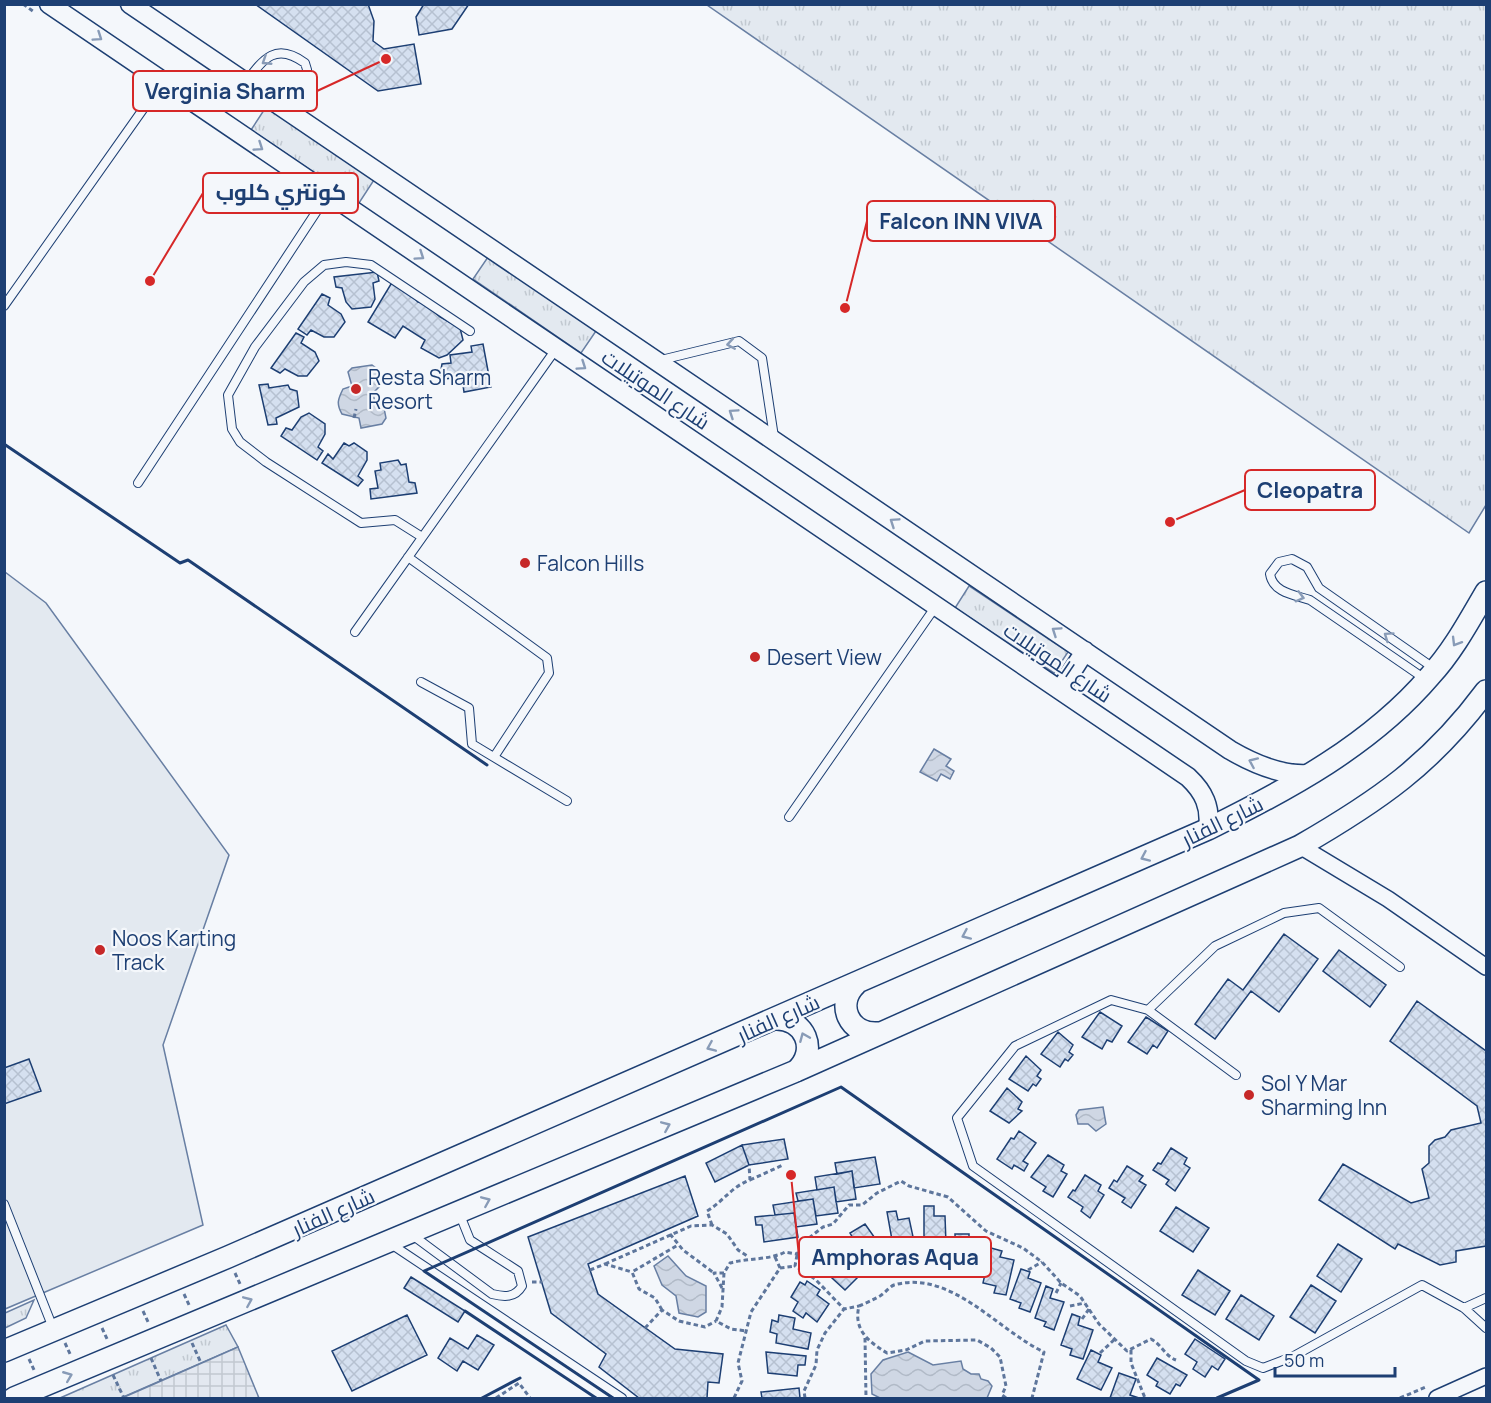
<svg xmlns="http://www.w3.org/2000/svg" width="1491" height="1403" font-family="Manrope,Cairo,sans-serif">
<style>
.grass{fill:url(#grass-tufts);stroke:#687fa3;stroke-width:1.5}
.garden{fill:#e3e9f0;stroke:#687fa3;stroke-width:1.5}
.plaza{fill:url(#plaza-grid);stroke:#687fa3;stroke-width:1.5}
.water{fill:url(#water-waves);stroke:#687fa3;stroke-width:1.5}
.building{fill:url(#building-cross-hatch);stroke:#1d3f73;stroke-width:1.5}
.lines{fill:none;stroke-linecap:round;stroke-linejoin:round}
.service-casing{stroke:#1d3f73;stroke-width:10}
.minor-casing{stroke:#1d3f73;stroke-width:18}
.tertiary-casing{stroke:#1d3f73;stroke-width:21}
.secondary-casing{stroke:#1d3f73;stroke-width:24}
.path{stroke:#5e769c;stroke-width:3;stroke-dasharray:4.5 3;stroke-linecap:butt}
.service{stroke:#f4f7fb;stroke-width:8}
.minor{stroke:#f4f7fb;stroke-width:15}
.tertiary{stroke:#f4f7fb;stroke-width:18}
.secondary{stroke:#f4f7fb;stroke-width:21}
.wall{stroke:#1d3f73;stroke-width:3}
.oneway{stroke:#889bb7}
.poi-dot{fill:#c62828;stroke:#f4f7fb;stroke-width:2}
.labels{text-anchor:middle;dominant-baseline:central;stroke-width:4.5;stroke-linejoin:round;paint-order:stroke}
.poi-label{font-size:21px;fill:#1d3f73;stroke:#f4f7fb;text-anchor:start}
.street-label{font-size:21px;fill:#1d3f73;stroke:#f4f7fb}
.leader{fill:none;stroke:#d62828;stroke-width:2}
.callout-dot{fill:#d62828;stroke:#f4f7fb;stroke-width:2}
.callout{fill:#f4f7fb;stroke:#d62828;stroke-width:2}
.callout-label{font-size:22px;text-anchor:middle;font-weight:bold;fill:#1d3f73}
</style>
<defs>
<pattern id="grass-tufts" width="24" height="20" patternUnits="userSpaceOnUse" patternTransform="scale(1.5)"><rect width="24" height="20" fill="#e3e9f0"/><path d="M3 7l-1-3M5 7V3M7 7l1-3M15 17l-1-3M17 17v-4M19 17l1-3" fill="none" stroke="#c2c9d1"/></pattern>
<pattern id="plaza-grid" width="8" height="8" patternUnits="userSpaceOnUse" patternTransform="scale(1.5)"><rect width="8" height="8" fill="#e3e8f0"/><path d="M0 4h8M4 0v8" fill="none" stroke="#c2c8d1"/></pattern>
<pattern id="water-waves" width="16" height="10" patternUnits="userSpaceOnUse" patternTransform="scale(1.5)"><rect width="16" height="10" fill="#cfd7e4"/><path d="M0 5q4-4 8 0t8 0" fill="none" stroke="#b1bac7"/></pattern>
<pattern id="building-cross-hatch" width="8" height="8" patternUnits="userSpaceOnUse" patternTransform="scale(1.5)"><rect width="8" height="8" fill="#d5e0f0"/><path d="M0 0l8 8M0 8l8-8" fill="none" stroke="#b6c1d1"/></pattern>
</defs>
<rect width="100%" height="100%" fill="#f4f7fb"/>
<path class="grass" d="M707 5H1486V505L1469 533Z
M266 107 374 180 359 203 251 130Z
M488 257 596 331 581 353 473 279Z
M969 586 1068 652 1054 673 955 608Z
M34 1300 26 1318 5 1328V1313Z
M226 1325 238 1347 121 1398H60Z"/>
<path class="garden" d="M5 572 46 603 229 855 163 1045 203 1225 5 1309Z"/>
<path class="plaza" d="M238 1347 259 1398H122L161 1381Z"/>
<path class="water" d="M372 365 376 368 380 386 373 393 375 404 384 408 386 418 382 424 361 428 359 418 342 414C336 404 338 399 343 389L352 386 348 372 352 368Z
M934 749 951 759 946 766 954 771 950 779 941 774 937 781 920 772Z
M1103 1107 1106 1124 1096 1131 1088 1124H1078L1076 1115 1079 1110Z
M668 1256 686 1276 706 1286V1312L698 1317 679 1313 676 1296 662 1285 654 1266Z
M908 1352 933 1365 961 1361 963 1369 971 1374H979L981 1379 988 1381 992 1386 987 1398H880L872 1394 871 1374 883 1360Z"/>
<path class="building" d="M255 4H368L374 21 373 41 384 49 414 44 421 84 378 91Z
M424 4H469L452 29 419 35 416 17Z
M377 272 379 281 373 283 375 299 371 307 352 309 346 302 342 288 336 287 334 277Z
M391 284 402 285 418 302 424 303 440 317 460 328 463 340 447 355 439 358 421 348 425 340 403 326 395 338 368 322Z
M322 294 330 298 328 305 341 314 345 322 334 337H324L311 330 307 335 298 329Z
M296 333 304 337 301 343 315 352 319 361 307 376H298L285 369 280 373 271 368Z
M483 344 491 387 464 392 463 385 455 378 443 379 440 375 442 364 451 363 450 355 472 352 471 346Z
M268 384 269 388 288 385 290 389 297 391 299 407 276 418 277 424 268 425 259 385Z
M309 413 325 424V434L318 447 323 451 317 460 281 436 286 428 292 430 301 417Z
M344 443 349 446 354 443 367 452V460L358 476 363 480 358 486 322 463 328 454 333 459Z
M398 460 401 465 406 464 409 482 415 483 417 493 371 499 370 489 378 488 375 471 381 470 380 463Z
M1284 934 1318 959 1279 1012 1251 991 1215 1039 1195 1024 1228 979 1243 990Z
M1339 950 1386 985 1370 1007 1323 971Z
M1417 1001 1486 1051V1246L1456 1251V1262L1440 1265 1398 1244 1395 1249 1319 1200 1343 1164 1411 1203 1429 1198 1422 1169 1429 1163V1146L1435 1140 1445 1137 1451 1130 1481 1123 1477 1106 1390 1041Z
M1100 1012 1122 1026 1112 1042 1107 1040 1102 1049 1082 1037Z
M1146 1017 1168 1031 1157 1048 1153 1045 1147 1054 1128 1042Z
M1058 1032 1073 1045 1069 1052 1073 1055 1068 1061 1065 1059 1060 1067 1041 1054Z
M1026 1056 1041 1070 1037 1076 1041 1079 1036 1086 1033 1084 1028 1091 1009 1079Z
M29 1059 41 1091 4 1104V1068Z
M1007 1088 1022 1102 1018 1109 1022 1111 1009 1123 990 1111Z
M1019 1131 1036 1143 1023 1161 1028 1164 1024 1171 1014 1165 1012 1169 997 1159 1011 1138 1014 1139Z
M784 1139 788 1159 749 1165 742 1145Z
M742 1145 749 1165 715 1182 706 1163Z
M1171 1148 1187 1158 1184 1164 1190 1168 1175 1191 1166 1184 1169 1180 1153 1170 1158 1163 1161 1164Z
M1048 1155 1064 1165 1061 1171 1067 1174 1053 1197 1043 1191 1046 1187 1031 1177Z
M875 1157 880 1184 854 1188 852 1171 837 1174 835 1163Z
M1127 1166 1143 1176 1139 1181 1146 1185 1131 1208 1122 1202 1125 1198 1109 1188 1114 1180 1117 1182Z
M852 1171 856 1199 836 1202 834 1187 817 1190 815 1177Z
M1085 1175 1101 1185 1098 1191 1104 1195 1090 1218 1081 1211 1083 1207 1068 1197 1073 1190 1075 1191Z
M685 1176 698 1216 588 1264 598 1294 675 1349 723 1354 719 1383 708 1382 707 1398H639L599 1367 606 1354 551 1313 528 1237Z
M834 1187 838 1213 816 1216 813 1199 798 1201 796 1193Z
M813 1199 817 1224 796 1227 794 1213 775 1215 773 1205Z
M924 1206H934V1216H945L946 1244H939V1255L924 1254Z
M1176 1207 1209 1228 1193 1252 1160 1231Z
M896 1211 898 1220 909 1218 915 1246 907 1247 909 1255 895 1257 887 1212Z
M794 1213 798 1237 764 1242 762 1225H756L755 1217Z
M865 1224 877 1241 871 1245 881 1260 866 1270 849 1243 854 1240 850 1233Z
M955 1234H969V1243H980L981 1275 956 1272Z
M1338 1244 1362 1259 1341 1292 1317 1276Z
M839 1246 849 1255 843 1261 859 1276 845 1290 820 1267 824 1263 820 1259 827 1251 831 1255Z
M991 1248 1002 1251 1000 1257 1014 1260 1006 1295 994 1293 996 1286 983 1283Z
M1021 1269 1030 1272 1028 1278 1041 1283 1030 1312 1019 1308 1021 1303 1010 1299Z
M1198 1270 1230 1291 1215 1315 1182 1295Z
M411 1277 465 1311 458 1322 404 1288Z
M807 1281 820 1290 817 1295 829 1304 817 1322 806 1313 803 1318 793 1311 798 1302 791 1297 800 1282 805 1285Z
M1311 1285 1336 1301 1315 1333 1290 1317Z
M1046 1286 1053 1289 1050 1298 1064 1302 1054 1330 1044 1326 1046 1322 1035 1318Z
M1241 1295 1274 1316 1259 1340 1226 1319Z
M1072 1314 1080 1317 1078 1325 1093 1330 1083 1359 1070 1355 1072 1349 1061 1345Z
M407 1315 427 1355 352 1391 332 1351Z
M779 1315 795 1318 793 1329 811 1333 808 1349 776 1343 777 1334 770 1332 772 1320 778 1322Z
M477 1335 494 1345 478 1370 463 1361 457 1371 438 1358 450 1338 468 1349Z
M1195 1339 1225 1359 1218 1370 1212 1366 1205 1377 1193 1369 1197 1362 1185 1354Z
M1091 1350 1101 1355 1098 1362 1112 1368 1101 1390 1077 1379Z
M766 1352 806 1356 805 1365H798L797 1376 768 1373Z
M1157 1358 1187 1375 1180 1386 1176 1384 1170 1394 1156 1386 1158 1382 1147 1375Z
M1119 1373 1136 1379 1130 1395 1139 1398H1110Z
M799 1388 800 1398H762L761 1392Z"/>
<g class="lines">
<g class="service-casing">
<path id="service" d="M246 82C264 58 276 42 305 63 313 83 302 96 290 112
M4 306 163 81
M661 360 739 341 762 358 774 437
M138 483 328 194
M422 537 395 520 361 523 266 462 240 442 232 429 228 395 255 347 304 282 324 265 346 262 371 265 470 331
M408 557 547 658 549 673 494 757
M355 632 556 349
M1425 679 1310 600C1295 595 1273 593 1270 574L1279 562 1292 559 1307 567 1319 588 1435 669
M421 682 469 708 472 744 567 801
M789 817 936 606
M1148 1010 1215 946 1284 913 1319 908 1400 967
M1236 1075 1148 1010 1111 1000 1015 1046 957 1118 973 1166 1246 1361 1263 1368 1292 1357 1422 1285 1464 1308 1486 1328
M4 1204 53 1328
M411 1234 492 1294C504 1297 515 1298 522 1286L518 1271 470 1240 460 1215
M391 1244 622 1398
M1464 1308 1486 1298"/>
</g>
<g class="minor-casing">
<path id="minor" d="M1300 846 1388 899 1486 967
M1437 1398 1486 1376"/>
</g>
<g class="tertiary-casing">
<path id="tertiary" d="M49 4 1188 777C1204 792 1211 807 1208 829
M130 4 1230 750C1254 764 1281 776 1309 774
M1060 690 1085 651"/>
</g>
<g class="secondary-casing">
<path id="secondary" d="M856 984C835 1004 849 1035 878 1033
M774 1019C805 1017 819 1051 796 1071
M4 1351 228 1257 1208 829C1289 789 1371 745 1430 676 1453 651 1469 621 1486 592
M14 1398 796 1071 1300 846C1378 801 1432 764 1486 691"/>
</g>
<path class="path" d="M23 4 34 12
M354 418 356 409
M750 1180 783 1165
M712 1225 707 1211C725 1200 731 1187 750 1180L749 1165
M670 1234 683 1250 714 1273
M797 1255 795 1266 815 1279 844 1309 859 1306
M605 1264 691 1226 712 1225 727 1234 738 1250 749 1257
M780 1268 795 1266
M590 1270 605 1264 632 1272
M1028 1270 1042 1262
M235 1273 241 1286
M724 1273 722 1307 716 1321 731 1329 747 1331
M532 1282H542
M722 1288 714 1273H724L730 1263C748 1258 770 1260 785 1252L797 1254 805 1241 823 1227 833 1224 849 1205H862L877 1193 901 1181 909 1186 948 1197 986 1231 1023 1248 1042 1262 1061 1283 1080 1296 1099 1324 1127 1351 1151 1339C1162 1345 1165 1356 1176 1360
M1056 1293 1061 1283
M184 1294 190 1307
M1070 1306 1085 1303
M662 1310 655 1298 639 1289 632 1272 678 1245
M143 1311 149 1324
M1082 1319 1089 1309
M102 1328 108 1341
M645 1328 662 1310 679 1321 705 1327 716 1321
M865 1338 866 1398
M65 1343 71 1356
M192 1343 201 1363
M1131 1350V1363L1145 1398
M1100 1353 1115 1339
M151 1358 161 1381
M29 1359 35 1372
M113 1375 124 1398
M496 1398 519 1383 530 1398
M734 1398 742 1381 738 1363 751 1312 780 1268 775 1257
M805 1398 804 1391 816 1365 817 1350 825 1333 844 1309
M1006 1398 1002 1395 1006 1386 1000 1357 991 1348 977 1340 925 1341 906 1350 887 1353C869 1342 853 1330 859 1306 866 1303 873 1300 880 1296 885 1293 889 1287 894 1285 951 1269 997 1330 1044 1352L1032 1398
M1400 1398 1426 1387"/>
<use href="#service" class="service"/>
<use href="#minor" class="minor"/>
<use href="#tertiary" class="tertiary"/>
<use href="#secondary" class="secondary"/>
<path class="wall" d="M4 444 180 563 188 560 487 765
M465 1311 596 1398
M482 1398 520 1378
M613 1398 424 1271 841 1087 1259 1380 1217 1398"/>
</g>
<defs><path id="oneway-chevron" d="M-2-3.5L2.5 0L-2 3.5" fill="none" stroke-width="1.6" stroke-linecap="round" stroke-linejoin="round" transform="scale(1.5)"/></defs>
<g class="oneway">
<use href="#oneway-chevron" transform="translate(98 37) rotate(34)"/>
<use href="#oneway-chevron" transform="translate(266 61) rotate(147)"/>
<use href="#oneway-chevron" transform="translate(259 147) rotate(34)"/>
<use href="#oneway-chevron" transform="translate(420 256) rotate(34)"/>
<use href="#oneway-chevron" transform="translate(731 344) rotate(171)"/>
<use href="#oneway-chevron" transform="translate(582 366) rotate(34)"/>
<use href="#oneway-chevron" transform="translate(733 413) rotate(-146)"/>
<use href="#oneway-chevron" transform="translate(894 522) rotate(-146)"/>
<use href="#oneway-chevron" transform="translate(1300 597) rotate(15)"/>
<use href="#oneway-chevron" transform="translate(1056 631) rotate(-146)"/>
<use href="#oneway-chevron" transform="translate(1388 636) rotate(-145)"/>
<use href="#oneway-chevron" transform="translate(1456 642) rotate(121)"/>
<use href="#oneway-chevron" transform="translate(1253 762) rotate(-156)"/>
<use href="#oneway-chevron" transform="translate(1145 857) rotate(156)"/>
<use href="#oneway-chevron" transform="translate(966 935) rotate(156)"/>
<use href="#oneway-chevron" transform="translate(804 1037) rotate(-113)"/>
<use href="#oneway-chevron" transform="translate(711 1047) rotate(157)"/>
<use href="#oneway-chevron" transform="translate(666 1126) rotate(-23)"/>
<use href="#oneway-chevron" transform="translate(486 1201) rotate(-23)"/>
<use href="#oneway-chevron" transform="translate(248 1301) rotate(-23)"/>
<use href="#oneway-chevron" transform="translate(68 1376) rotate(-22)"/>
</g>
<g class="poi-dot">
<circle cx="356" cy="389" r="6"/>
<circle cx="525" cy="563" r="6"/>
<circle cx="755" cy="657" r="6"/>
<circle cx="100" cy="950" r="6"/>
<circle cx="1249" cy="1095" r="6"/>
</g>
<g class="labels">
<g class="poi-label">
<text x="368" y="377">Resta Sharm<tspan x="368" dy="24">Resort</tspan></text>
<text x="537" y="563">Falcon Hills</text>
<text x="767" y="657">Desert View</text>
<text x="112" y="938">Noos Karting<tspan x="112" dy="24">Track</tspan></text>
<text x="1261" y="1083">Sol Y Mar<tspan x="1261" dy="24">Sharming Inn</tspan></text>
</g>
<g class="street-label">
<text transform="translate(656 389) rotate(34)">شارع الموتيلات</text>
<text transform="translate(1058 662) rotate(34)">شارع الموتيلات</text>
<text transform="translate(1222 821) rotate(-26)">شارع الفنار</text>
<text transform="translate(778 1018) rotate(-24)">شارع الفنار</text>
<text transform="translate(333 1212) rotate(-24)">شارع الفنار</text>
</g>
</g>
<path class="leader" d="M386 59L317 91M150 281L203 193M845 308L867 221M1170 522L1245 490M791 1175L799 1257"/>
<g class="callout-dot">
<circle cx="386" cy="59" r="6"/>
<circle cx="150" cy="281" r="6"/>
<circle cx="845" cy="308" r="6"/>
<circle cx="1170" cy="522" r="6"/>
<circle cx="791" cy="1175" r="6"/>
</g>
<g class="callout">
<rect x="133" y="71" width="184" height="40" rx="6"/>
<rect x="203" y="173" width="155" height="40" rx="6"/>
<rect x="867" y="201" width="188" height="40" rx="6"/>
<rect x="1245" y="470" width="130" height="40" rx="6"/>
<rect x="799" y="1237" width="192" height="40" rx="6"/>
</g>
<g class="callout-label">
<text x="225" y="99">Verginia Sharm</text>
<text x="281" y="200">كونتري كلوب</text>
<text x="961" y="229">Falcon INN VIVA</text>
<text x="1310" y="498">Cleopatra</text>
<text x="895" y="1265">Amphoras Aqua</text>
</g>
<rect width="1491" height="1403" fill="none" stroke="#1d3f73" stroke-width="12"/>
<path d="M1275 1367v9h120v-9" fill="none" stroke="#1d3f73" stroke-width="3"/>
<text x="1284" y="1367" font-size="18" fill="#1d3f73" stroke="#f4f7fb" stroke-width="4.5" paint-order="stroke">50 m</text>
</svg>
